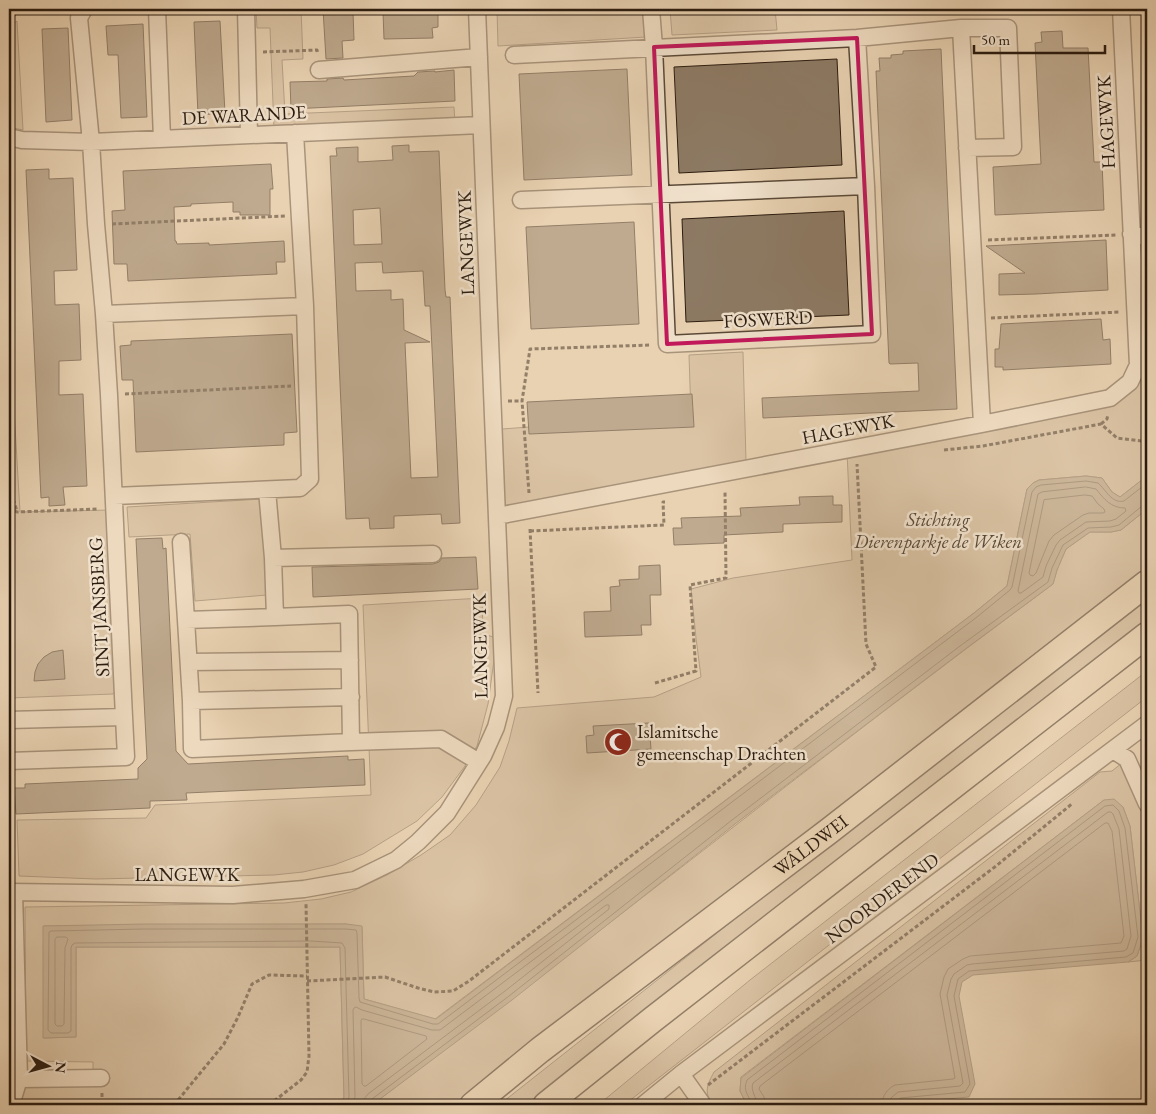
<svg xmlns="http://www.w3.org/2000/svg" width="1156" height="1114" font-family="'EB Garamond',serif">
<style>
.green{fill:#c9b396;stroke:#7a6752}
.water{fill:#a8947b;stroke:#766450}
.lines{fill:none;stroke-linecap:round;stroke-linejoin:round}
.shore{stroke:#695845;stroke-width:1}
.building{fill:#8d7a64;stroke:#2a1b0f;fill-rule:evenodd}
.minor-casing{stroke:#5a4938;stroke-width:19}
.highway-casing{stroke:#2a1b0f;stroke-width:28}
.path{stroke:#2a1b0f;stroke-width:3;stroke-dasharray:4 2.5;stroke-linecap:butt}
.minor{stroke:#f1e2cd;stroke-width:16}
.highway{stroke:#e9d2b2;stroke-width:25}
.marked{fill:none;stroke:#c2185b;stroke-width:4;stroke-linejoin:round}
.labels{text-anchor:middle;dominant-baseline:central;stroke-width:5;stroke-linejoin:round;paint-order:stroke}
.street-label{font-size:19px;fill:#2a1b0f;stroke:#f1e2cd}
.park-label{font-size:19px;font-style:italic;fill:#5a4938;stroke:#f1e2cd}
.poi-label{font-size:19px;fill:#2a1b0f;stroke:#f1e2cd;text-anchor:start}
</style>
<rect width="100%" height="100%" fill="#e9d2b2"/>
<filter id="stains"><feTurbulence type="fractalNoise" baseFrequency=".004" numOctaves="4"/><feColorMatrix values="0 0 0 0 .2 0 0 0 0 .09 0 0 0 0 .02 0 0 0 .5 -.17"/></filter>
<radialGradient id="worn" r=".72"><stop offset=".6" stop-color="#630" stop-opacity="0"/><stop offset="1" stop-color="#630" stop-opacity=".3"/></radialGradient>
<path class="green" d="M256 9H301L303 59 282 60 285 114 454 107 455 122 274 129 270 28H257Z
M497 9H644L646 37 498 46Z
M670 9H775L777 30 672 35Z
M17 21 23 130 9 127V31L10 27Z
M1147 249V476L1120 497 1112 492 1102 478 1086 476 1039 480 1033 483 1027 489 1007 586 974 613 435 1019 364 999 362 927 346 924 44 926V1038L76 1037V947H340L344 1098 335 1105H9V944L12 1085H93V1062L26 1061 25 907 284 903 321 899 351 892 387 875 421 855 450 835 476 805 500 767 509 741 517 708 654 697 701 677 696 638 691 589 733 578 852 560 847 452 1080 409 1144 366C1149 328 1145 290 1143 252Z
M9 323 20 512 110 510 117 689 113 694 9 698Z
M743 352 746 461 505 507 502 429 691 415 689 355Z
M262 499 267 595 195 601 190 534 129 537 127 507Z
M1147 509V570L797 843 457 1105H372C600 933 823 754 1053 584L1057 570 1066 549 1090 532H1111L1121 530Z
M482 598 483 634 497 638 488 704 477 746 465 766 442 797 417 821 363 854 334 865 303 872 274 875 96 879 19 876 17 820 146 818 155 805 371 795 363 605Z
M1147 598V623L538 1105H499L855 824Z
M1147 671V697L624 1105H598L750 980Z
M1127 759 1147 823V960L1128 962 1137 956 1143 938 1130 826 1123 807 1104 800 741 1077 740 1091 747 1105H712C704 1091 707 1085 714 1072L1100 772 1112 771Z"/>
<path class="water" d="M1086 476 1102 478 1112 492 1120 497 1147 476V509L1121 530 1111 532H1090L1066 549 1057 570 1053 584 964 650 735 824 512 1000 372 1105H335L344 1098 340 947H76V1037L43 1038V926L144 924H346L362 926 364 999 436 1019 974 613 1007 586 1027 489 1033 483 1039 480Z
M1114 799 1123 807 1130 826 1143 938 1137 956 1128 962 973 975 962 982 959 996 975 1084 969 1097 874 1105H747L740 1091 741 1078 1104 800Z"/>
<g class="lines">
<path class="shore" d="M1086 487 1096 489C1104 499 1111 508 1125 508L1126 511 1116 519 1110 521 1086 522 1060 540 1056 545 1046 566 1043 577 1021 593H1019L1018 591 1038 494 1042 492Z
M1085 495 1092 496 1098 504 1104 509 1105 512 1103 513H1089L1083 515 1054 535 1049 541 1036 573 1033 576 1030 575 1029 573 1044 500Z
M57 937H66L68 939 65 948 64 1024 62 1026H57L55 1024V940Z
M362 1019H364L426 1036 427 1039 366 1086H364L362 1084 361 1021Z
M343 1105 348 1101 349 1097 345 948 342 943 311 941 75 943 72 945 71 948V1031L68 1033H51L48 1030 49 932 51 931 144 929H346L356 930 357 933 359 998 360 1002 433 1024H438L977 617 1010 590 1012 587 1032 492 1036 487 1041 485 1086 481 1098 483C1106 490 1112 504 1124 501L1147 483
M352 1105 355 1097 353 1010 354 1008 356 1007 362 1010 432 1030H440L606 905H609V909L505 991 368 1094 364 1099 363 1105
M370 1105V1102L372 1099 509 996 732 820 960 646 1048 582 1052 568 1063 545 1088 528 1111 527 1119 525 1142 506 1147 505
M751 1105C750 1094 742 1093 747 1080L1105 806 1113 805 1119 811 1125 828 1138 937 1133 953 1126 957 969 971 958 979 954 996 970 1084 965 1092 900 1098 897 1101 896 1105
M757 1105C757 1097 750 1091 753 1083L1108 812H1111L1113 814 1119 829 1131 936 1127 949 1124 951 972 964 967 965 954 974 951 979 947 995 963 1083 960 1086 898 1092 891 1098 890 1105
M765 1105 764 1097 759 1089 760 1086 1105 823H1108L1112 831 1124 936 1121 943 970 956 963 959 948 969 944 977 940 994 955 1078 953 1079 895 1085C887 1089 882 1096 882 1105"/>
</g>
<path class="building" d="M323 9H343V13L353 12 354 40 342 41 343 58 326 59Z
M417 9H438V27L432 28 433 38 384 39 383 12 417 10Z
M220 21 225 113 198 115 194 22Z
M143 24 147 117 121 118 118 55H108L106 26Z
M68 28 72 120 46 122 42 29Z
M1062 31 1063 48H1088L1094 162H1102L1104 210 995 215 993 167 1041 164 1035 43 1042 42 1041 32Z
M941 49 957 409 763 418 762 398 919 391 918 363 890 364 889 363 876 71H880L879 58H891V55L903 54V51Z
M837 59 842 165 679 173 674 67Z
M627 69 632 175 524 180 519 74Z
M454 70 455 101 291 109 290 82 327 81V79L343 78 344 80 414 76 418 72 435 71V72Z
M409 145V152L439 151 445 290 446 297H450L460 523 442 524 441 514 394 516V528L370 529 369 518 346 519 330 156H337L336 148 358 147V162L393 160 392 146ZM380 208 382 244 354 245 353 210ZM382 262 383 273 423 271 425 306H430L438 477 411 478 405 343 430 342 404 330 403 299 391 300V290L356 291 355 263Z
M271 164 273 189H270V215H240V212H233V202L191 204V206L174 207 175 241H176L177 244 209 243V245L284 241 285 262H276L277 274 128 281 127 264H114L112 211 125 210 123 171Z
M49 169V179L73 178 77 270 54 271 55 305 79 304 81 360 59 361V395L83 394 87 486 63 487 65 505 49 506V497L41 498 26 170Z
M844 211 849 315 686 322 682 219Z
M634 222 639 324 531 329 526 227Z
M1106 240 1108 290 1036 294 999 295V274L1025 273 986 246Z
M1101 319 1103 340 1110 339 1111 364 1003 370V367H995V349H999L1001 324Z
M292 334 297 432 284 433V445L136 452 133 380H122L120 346 131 345V341Z
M692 394 694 427 529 434 527 402Z
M833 496V505H842V522L783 524V532L724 535V543L674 545 673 528H682L681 518 741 516 740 508 800 505 799 497Z
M162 538 163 549 166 548 176 751 188 764 348 756V760L364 759 365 785 186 793 187 800 150 801V808L16 814 14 788H25V784L138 779V768L147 759 136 539Z
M476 557 478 589 313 597 312 567 433 564 439 562 442 558Z
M660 565 661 595H650L651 625H641L642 635 585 637 584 612 611 611 610 587 620 586 619 580 639 579V566Z
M63 650 65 679 34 681 35 672 38 664 44 657 52 652Z
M649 723 651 749 587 753 586 736 594 735 593 726Z"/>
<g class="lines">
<g class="minor-casing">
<path id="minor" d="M157 9 162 139
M246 9 249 135
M651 9 654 47 667 344 872 334 866 186 857 38
M961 28 982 424
M514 55 857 38 961 28H1008L1013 147 967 148
M319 70 479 57
M9 137 22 140 91 142 481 125
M521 200 866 186
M1131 234 1147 237
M104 314 305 306
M267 490 273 558 275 617 349 614 351 742 441 739 479 762
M114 496 300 488 310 479 305 306 295 133
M497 516 982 424 1110 398 1130 382 1138 365 1121 9
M181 542 186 620
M273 558 433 554
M275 617 186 620 191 701 192 749 351 742
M189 662 350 660
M191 701 351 697
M9 720 124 717 109 395 104 314 96 224 91 142 79 18 84 9
M1113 750 1127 759 1147 804
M9 761 126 757 124 717
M9 892 233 895 304 889 355 880 396 860 418 842 447 813 483 756 496 727 504 696 477 9
M14 892 19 1079 101 1078
M681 1074 703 1105
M11 1105 19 1079
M643 1105 681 1074 1147 724"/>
</g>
<g class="highway-casing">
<g id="highway">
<path id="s1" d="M473 1105 540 1050 829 831 1147 583"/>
<path d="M546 1105 652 1020 1147 635"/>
</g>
</g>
<path class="path" d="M9 22 19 9
M263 52 317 50 318 54
M112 224 285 216
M988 240 1116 235
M991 318 1120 312
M125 394 291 386
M508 401H522
M1101 424 1107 419 1108 414
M944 450 983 446 1101 424 1117 438 1142 441 1147 439
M9 487 17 511
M529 493 522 401 530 349 651 345
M9 508 17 512 98 509
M530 529 538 693
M530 531 664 525 663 502H665
M655 683 696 671 690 585 726 578 725 491
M307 981 385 977 418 988 434 992 453 991 469 981 876 667 866 644 857 464
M708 1085 996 866 1073 803
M102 1093V1105
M174 1105 224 1044 238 1017 252 984 269 975 307 976
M269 1105 301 1080 307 1072 309 1056 306 904"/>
<use href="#minor" class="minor"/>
<use href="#highway" class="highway"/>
</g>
<path d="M0 0H1156V1114H0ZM857 38 872 334 667 344 654 47Z" fill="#e9d2b2" fill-opacity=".55" fill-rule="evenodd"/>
<path class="marked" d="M857 38 872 334 667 344 654 47Z"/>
<defs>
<g id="mosque-disc" transform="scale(1.4375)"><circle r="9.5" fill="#8f2418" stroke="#f1e2cd"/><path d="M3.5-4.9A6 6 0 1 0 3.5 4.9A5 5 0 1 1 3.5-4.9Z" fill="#fff"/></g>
</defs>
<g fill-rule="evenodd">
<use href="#mosque-disc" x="618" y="742"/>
</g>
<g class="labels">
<g class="street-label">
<text transform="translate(244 115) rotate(-3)">DE WARANDE</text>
<text transform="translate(1106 122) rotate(-93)">HAGEWYK</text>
<text transform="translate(466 243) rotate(-92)">LANGEWYK</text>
<text transform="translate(768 319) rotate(-3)">FOSWERD</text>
<text transform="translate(848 429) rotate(-11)">HAGEWYK</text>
<text transform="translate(99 607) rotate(-93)">SINT JANSBERG</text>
<text transform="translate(480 646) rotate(-91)">LANGEWYK</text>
<text stroke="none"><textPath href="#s1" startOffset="426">WÂLDWEI</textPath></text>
<text x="187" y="874">LANGEWYK</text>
<text transform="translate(882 898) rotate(-37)">NOORDEREND</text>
</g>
<g class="park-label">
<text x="938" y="519">Stichting<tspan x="938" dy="22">Dierenparkje de Wiken</tspan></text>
</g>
<g class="poi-label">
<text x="637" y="731">Islamitsche<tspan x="637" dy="22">gemeenschap Drachten</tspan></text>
</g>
</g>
<rect width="1156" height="1114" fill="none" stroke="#e9d2b2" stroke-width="30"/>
<rect x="10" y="10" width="1136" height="1094" fill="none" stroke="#2a1b0f" stroke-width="2.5"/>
<rect x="15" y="15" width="1126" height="1084" fill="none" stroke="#2a1b0f"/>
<g transform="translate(48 1066) rotate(96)" stroke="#f1e2cd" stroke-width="4" paint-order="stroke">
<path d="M0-4L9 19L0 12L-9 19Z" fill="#2a1b0f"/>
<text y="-8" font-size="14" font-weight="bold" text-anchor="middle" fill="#2a1b0f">N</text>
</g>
<path d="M974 45v8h131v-8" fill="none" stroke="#2a1b0f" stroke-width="2.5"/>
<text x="981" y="45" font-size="15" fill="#2a1b0f" stroke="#f1e2cd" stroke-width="4" paint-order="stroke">50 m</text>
<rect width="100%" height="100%" filter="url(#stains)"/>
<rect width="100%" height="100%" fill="url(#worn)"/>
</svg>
